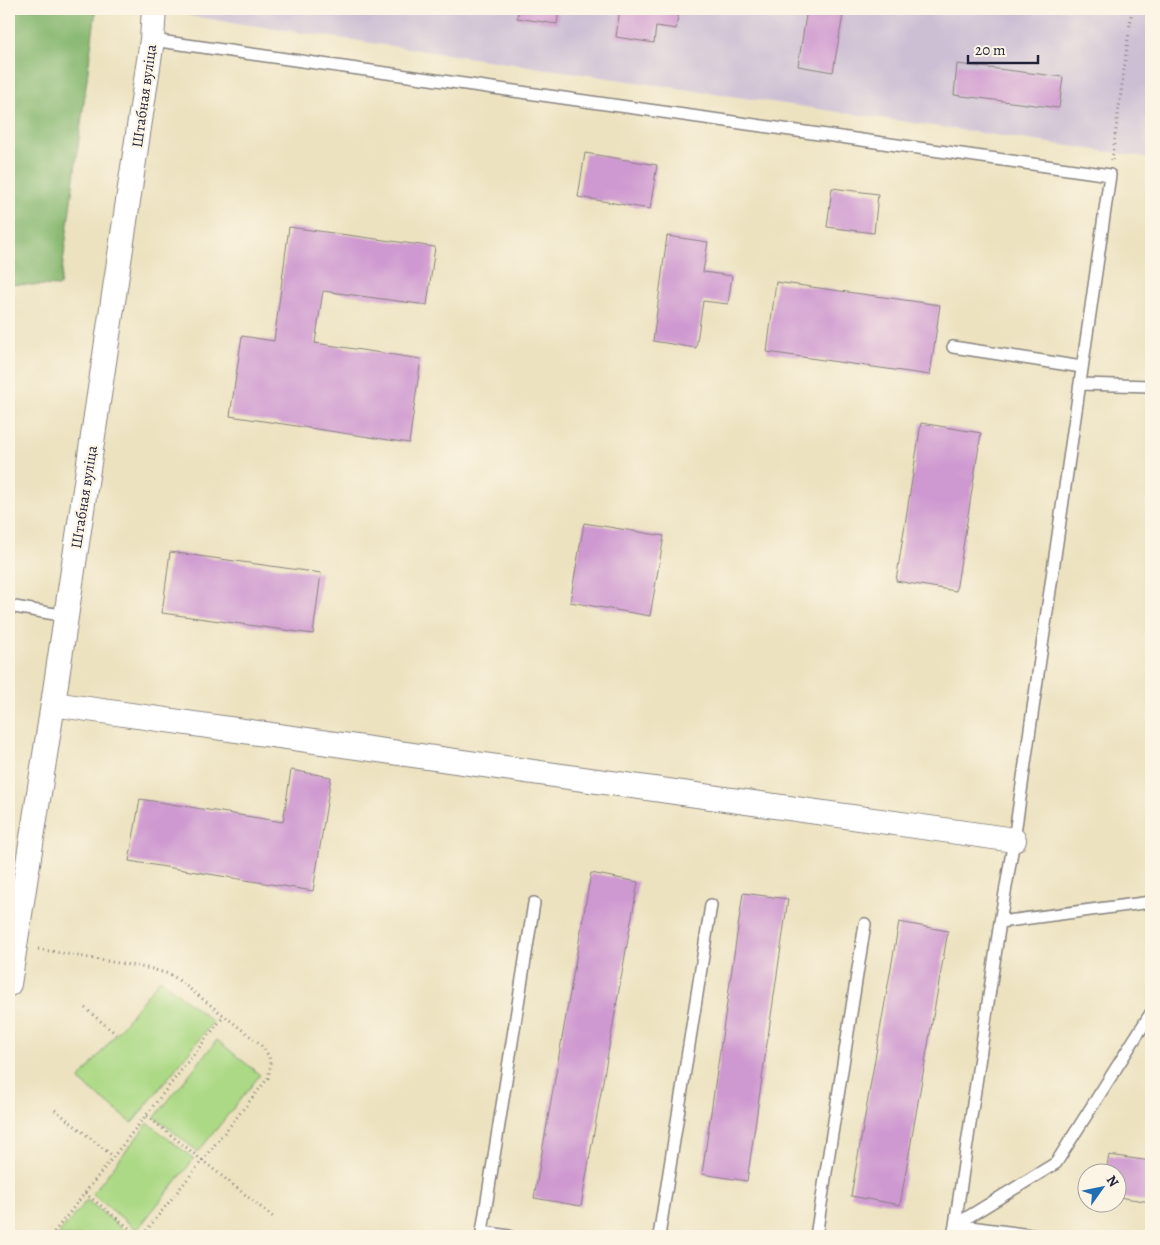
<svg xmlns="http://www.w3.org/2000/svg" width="1160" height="1245" font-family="Alegreya,serif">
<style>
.industrial{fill:#ccbfd4}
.green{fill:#acd985;stroke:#677e60}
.forest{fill:#89b972;stroke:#566e56}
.building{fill:#ce98d0}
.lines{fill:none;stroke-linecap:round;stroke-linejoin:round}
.service-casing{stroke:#87827e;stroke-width:14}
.minor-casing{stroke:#87827e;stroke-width:26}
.path{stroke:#87827e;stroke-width:3;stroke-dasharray:1 4;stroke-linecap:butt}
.service{stroke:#fff;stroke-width:11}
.minor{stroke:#fff;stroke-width:24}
.labels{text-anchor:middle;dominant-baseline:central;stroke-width:4.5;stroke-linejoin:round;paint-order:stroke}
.street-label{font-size:15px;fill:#22223b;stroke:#fcf5e5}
</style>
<rect width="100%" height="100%" fill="#fcf5e5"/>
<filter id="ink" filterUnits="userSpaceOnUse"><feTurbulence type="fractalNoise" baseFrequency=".02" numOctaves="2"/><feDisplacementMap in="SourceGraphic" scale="10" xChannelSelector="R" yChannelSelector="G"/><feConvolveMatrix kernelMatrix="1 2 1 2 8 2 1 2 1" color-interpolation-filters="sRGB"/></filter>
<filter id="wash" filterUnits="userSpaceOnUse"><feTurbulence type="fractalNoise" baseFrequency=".0096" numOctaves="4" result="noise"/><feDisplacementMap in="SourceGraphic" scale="20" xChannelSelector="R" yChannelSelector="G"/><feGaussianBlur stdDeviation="1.12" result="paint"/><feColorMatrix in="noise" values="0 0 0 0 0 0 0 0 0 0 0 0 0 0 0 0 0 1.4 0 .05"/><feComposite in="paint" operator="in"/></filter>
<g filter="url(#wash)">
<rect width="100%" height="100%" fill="#ece2c0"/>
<path class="industrial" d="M189 9H1151V158L189 16Z"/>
<path class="green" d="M160 979 213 1022 132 1123 79 1080Z
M217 1040 260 1075 198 1152 155 1117Z
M148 1123 194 1159 137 1230 92 1194Z
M87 1200 131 1236H57Z"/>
<path class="forest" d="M9 9H96L60 286 9 284Z"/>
<g id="blocks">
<path class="building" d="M519 9H559L557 24 517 18Z
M620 9H679L676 29 656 26 654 43 616 37Z
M807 9H844L833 72 798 66Z
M957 64 1063 77 1059 108 954 95Z
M585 153 657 165 650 209 578 197Z
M832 188 878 194 874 233 827 227Z
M289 227 435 247 427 305 323 291 315 343 421 359 409 443 230 416 242 336 274 341Z
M667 236 708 242 703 272 732 276 728 304 703 301 696 348 653 341Z
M776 282 940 305 930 375 767 352Z
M921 423 981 433 956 591 896 581Z
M584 523 664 536 650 616 570 602Z
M170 552 321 573 313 634 162 613Z
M291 770 331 777 313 891 129 861 140 799 283 822Z
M591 873 638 882 581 1206 534 1198Z
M743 893 788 899 747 1181 702 1174Z
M899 922 948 931 900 1205 851 1196Z
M1109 1155 1151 1161V1202L1118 1197V1172H1106Z"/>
</g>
</g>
<g filter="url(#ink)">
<use href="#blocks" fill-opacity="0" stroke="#87827e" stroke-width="1"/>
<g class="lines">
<g class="service-casing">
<path id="service" d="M152 40 1110 175 1014 840 1000 922 955 1225
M953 347 1082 367
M1080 384 1151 386
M9 606 66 616
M1000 922 1151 902
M955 1225 1056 1163 1151 1013
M509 1236 482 1232 534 903
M659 1236 711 905
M816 1236 865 924
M953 1236 955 1225 1038 1236"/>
</g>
<g class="minor-casing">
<path id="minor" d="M53 704 1014 840
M9 984 53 704 152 40 154 9"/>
</g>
<path class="path" d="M1112 160 1132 9
M38 949 152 969 172 975 259 1043C271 1057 272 1060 268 1078L142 1236
M85 1008 116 1034
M55 1110 114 1157
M147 1116 273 1217
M85 1193 139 1236
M51 1236 224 1016"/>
<use href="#service" class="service"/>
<use href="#minor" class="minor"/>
</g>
</g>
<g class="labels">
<g class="street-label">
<text transform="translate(144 96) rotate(-82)">Штабная вуліца</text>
<text transform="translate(84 497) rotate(-81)">Штабная вуліца</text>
</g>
</g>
<rect width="1160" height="1245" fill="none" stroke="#fcf5e5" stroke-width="30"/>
<g transform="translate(1102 1188) rotate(57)"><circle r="24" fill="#fcf5e5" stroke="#a5a1a1"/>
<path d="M0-4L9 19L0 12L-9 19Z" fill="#1f6fb2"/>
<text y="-8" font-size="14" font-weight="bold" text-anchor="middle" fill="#22223b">N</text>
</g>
<path d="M968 55v8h70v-8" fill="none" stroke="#22223b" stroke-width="2.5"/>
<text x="975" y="55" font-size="15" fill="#22223b" stroke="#fcf5e5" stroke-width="4" paint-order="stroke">20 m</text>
</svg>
